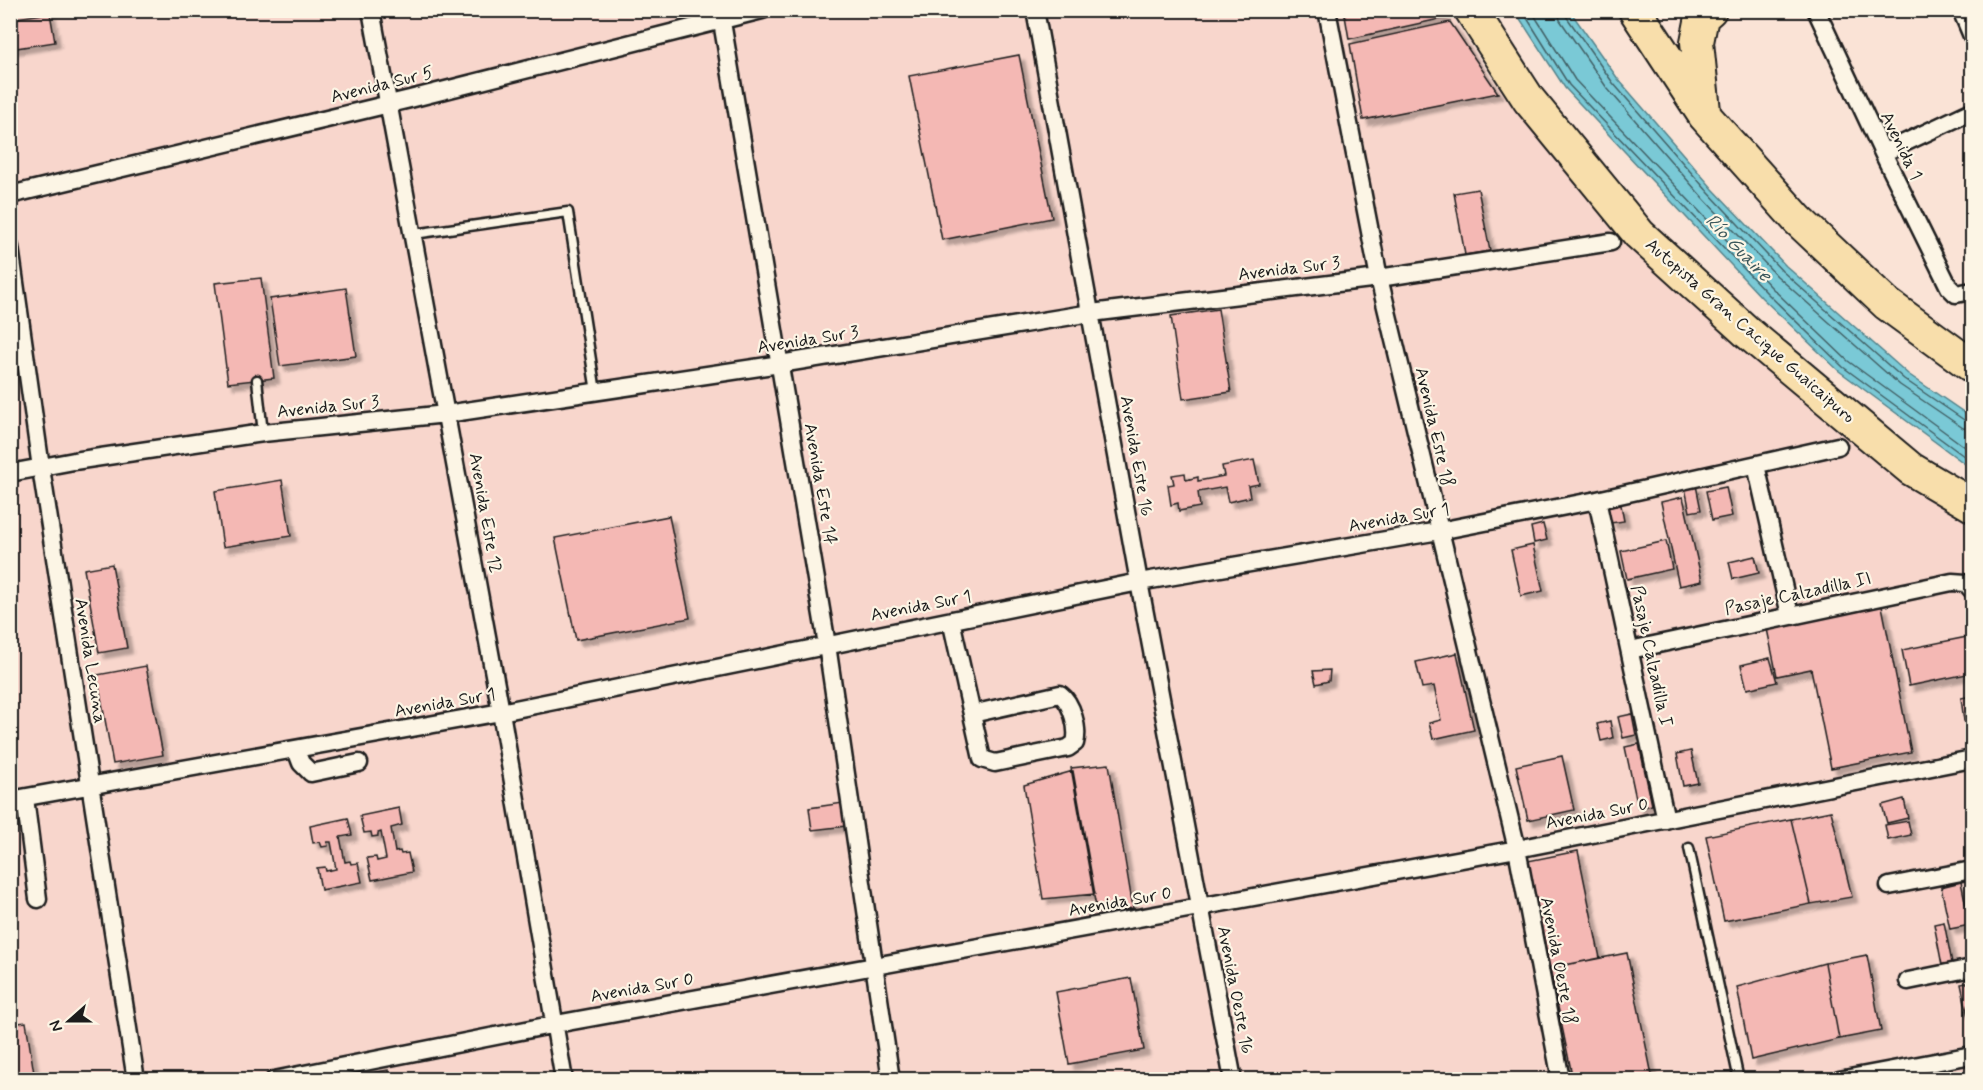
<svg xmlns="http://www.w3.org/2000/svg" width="1983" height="1090" font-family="Mynerve,sans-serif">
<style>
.built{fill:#f8d6cc}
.water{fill:#7ac9d6;stroke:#54848c;stroke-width:1.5}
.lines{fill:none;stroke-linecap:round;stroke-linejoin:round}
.shore{stroke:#426166;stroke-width:1.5}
.building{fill:#f4b8b4;stroke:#1c1c1c;stroke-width:1.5;filter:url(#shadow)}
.service-casing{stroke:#1c1c1c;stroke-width:13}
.minor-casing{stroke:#1c1c1c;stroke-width:21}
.motorway-casing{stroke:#1c1c1c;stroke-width:36}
.service{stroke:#fcf5e5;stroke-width:8}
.minor{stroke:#fcf5e5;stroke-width:16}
.motorway{stroke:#f8deab;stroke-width:32}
.labels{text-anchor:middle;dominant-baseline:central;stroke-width:4.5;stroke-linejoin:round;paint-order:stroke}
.street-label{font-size:18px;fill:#1c1c1c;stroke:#fcf5e5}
.water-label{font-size:20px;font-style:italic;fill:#3d595d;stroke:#fcf5e5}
</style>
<defs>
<filter id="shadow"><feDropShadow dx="5.5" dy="5.5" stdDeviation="1.5" flood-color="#0004"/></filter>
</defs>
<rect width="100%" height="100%" fill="#fae3d6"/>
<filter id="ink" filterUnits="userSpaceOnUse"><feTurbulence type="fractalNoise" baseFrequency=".0167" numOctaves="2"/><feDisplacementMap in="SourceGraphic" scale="12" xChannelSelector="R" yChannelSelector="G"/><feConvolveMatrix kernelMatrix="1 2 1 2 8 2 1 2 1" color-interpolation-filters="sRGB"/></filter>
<g filter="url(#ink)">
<path class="built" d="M10 11H1449L1489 74 1523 117 1972 514V1079H11L10 214 17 212 10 172Z"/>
<path class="water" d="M1515 11H1570L1618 79 1713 189 1786 266 1908 374 1972 418V469L1839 371 1762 298 1565 88Z"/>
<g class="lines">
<path class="shore" d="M1522 10 1569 85 1767 293 1843 367 1972 462
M1531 10 1575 80 1772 288 1848 361 1972 452
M1558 10 1560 20 1607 88 1703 198 1777 276 1900 385 1963 428 1972 430
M1565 10 1566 16 1613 83 1709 193 1782 271 1904 379 1967 422 1972 423"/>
</g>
<path class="building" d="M1344 10H1440L1444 18 1349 39Z
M50 13 55 42 10 49V19Z
M1450 22 1498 93 1363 120 1350 44Z
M1019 55 1052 218 942 240 909 76Z
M1478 189 1490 251 1465 255 1454 193Z
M261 278 274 378 228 383 215 283Z
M346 288 356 356 280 366 270 299Z
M1218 309 1231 392 1183 399 1171 316Z
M1254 460 1259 484 1248 486 1250 497 1228 502 1225 487 1198 492 1200 507 1179 511 1178 503 1171 505 1168 485 1174 484 1172 475 1185 473 1186 480 1198 477V481L1224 476 1222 466Z
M282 480 291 536 223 547 215 491Z
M1696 485 1701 510 1690 512 1685 488Z
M1726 487 1732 516 1712 520 1706 491Z
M1683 497 1702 581 1679 586 1661 502Z
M1621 505 1624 521 1611 523 1607 508Z
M669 516 690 618 576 640 555 538Z
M1543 524 1547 540 1534 543 1531 527Z
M1666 541 1672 569 1627 579 1621 551Z
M1533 545 1543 591 1521 596 1511 550Z
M1755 556 1759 573 1733 579 1729 562Z
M112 564 127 648 99 653 84 569Z
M1882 606 1911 752 1831 768 1811 669 1777 676 1767 629Z
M1972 636V673L1909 686 1902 650Z
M1457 653 1474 730 1433 739 1429 723 1441 720 1434 686 1422 688 1416 662Z
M1770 658 1777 682 1747 689 1741 665Z
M146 666 163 755 113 764 97 675Z
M1330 670 1329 681 1316 684 1313 671Z
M1972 696V720L1964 721 1961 698Z
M1632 714 1636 735 1623 738 1618 717Z
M1610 721 1613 738 1601 741 1597 724Z
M1639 744 1652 805 1638 808 1625 747Z
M1691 751 1698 783 1683 786 1677 754Z
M1562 756 1574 810 1528 820 1516 766Z
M1109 764 1133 908 1097 913 1071 768Z
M1073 771 1095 894 1043 899 1024 785Z
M1904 799 1908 818 1887 823 1882 805Z
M843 803 846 826 812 830 809 808Z
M399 808 402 825 391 828 395 852 400 851 401 854 408 853 412 872 372 880 367 858 376 857 377 861 386 859 381 832 378 833V836L372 837 371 832 364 833 360 816Z
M1831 811 1852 897 1811 904 1791 819Z
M348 818 352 835 340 837 345 862 350 861 351 864 358 863 362 882 321 890 317 868 325 867 326 871 336 869 331 842H327L328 846 322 847 320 842 313 843 310 826Z
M1791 819 1811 904 1724 921 1706 836Z
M1908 821 1911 835 1888 840 1885 825Z
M1578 851 1600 958 1550 968 1528 861Z
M1961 882 1970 925 1950 929 1941 887Z
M1944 922 1952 963 1942 965 1934 924Z
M1627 953 1653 1080H1573L1550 968Z
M1867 955 1881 1031 1839 1039 1825 963Z
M1825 963 1839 1039 1751 1060 1737 987Z
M1131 978 1144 1050 1069 1064 1056 992Z
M1972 982V1026H1970L1961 984Z
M26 1022 35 1080H10V1024Z
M389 1070 390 1080H356L355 1076Z
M1972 1072V1080H1925Z"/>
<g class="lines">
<g class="service-casing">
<path id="service" d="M414 234 568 212 596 392
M257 380 263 433
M1689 848 1739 1080"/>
</g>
<g class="minor-casing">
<path id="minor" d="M371 10 501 712 564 1080
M720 10 827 645 891 1080
M1035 10 1139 582 1233 1080
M1327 10 1379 278 1517 849 1561 1080
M1816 10 1883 153 1949 287 1956 294 1972 291
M1961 10 1972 36
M1883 153 1972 111
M10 195 410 99 762 10
M10 247 41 468 136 1080
M1756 465 1790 615
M10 473 74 461 263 433 446 414 780 364 1091 313 1379 278 1611 242
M1597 500 1666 820
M951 620 982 759 995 763 1068 748 1075 743C1079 729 1072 703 1060 694L972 714
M1630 650 1952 582 1966 583 1972 590
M296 750 301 763 311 773 359 763
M25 798 38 899
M10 800 501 712 1139 582 1439 531 1597 500 1838 446
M1889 886 1972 870
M1908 981 1972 968
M274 1080 556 1024 1517 849 1972 759
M1839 1080 1972 1055"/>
</g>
<g class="motorway-casing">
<path id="motorway" d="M1471 10 1529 100 1639 234 1747 332 1911 469 1972 505
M1635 10 1704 115 1798 220 1887 304 1972 366
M1704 111 1697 42 1702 17 1710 10"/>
</g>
<use href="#service" class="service"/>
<use href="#minor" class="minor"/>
<use href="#motorway" class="motorway"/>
</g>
</g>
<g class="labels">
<g class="street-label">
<text transform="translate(382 85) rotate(-14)">Avenida Sur 5</text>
<text transform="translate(1901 146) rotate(64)">Avenida 1</text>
<text transform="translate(1289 269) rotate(-7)">Avenida Sur 3</text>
<text transform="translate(1750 331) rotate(41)">Autopista Gran Cacique Guaicaipuro</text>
<text transform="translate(808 340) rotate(-9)">Avenida Sur 3</text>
<text transform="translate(328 407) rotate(-6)">Avenida Sur 3</text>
<text transform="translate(1434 427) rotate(77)">Avenida Este 18</text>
<text transform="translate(1136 456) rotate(80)">Avenida Este 16</text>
<text transform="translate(820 484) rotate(80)">Avenida Este 14</text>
<text transform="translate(485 513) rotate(80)">Avenida Este 12</text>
<text transform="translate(1399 518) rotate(-10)">Avenida Sur 1</text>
<text transform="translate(1798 594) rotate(-12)">Pasaje Calzadilla II</text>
<text transform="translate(921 606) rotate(-11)">Avenida Sur 1</text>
<text transform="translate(1651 656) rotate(78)">Pasaje Calzadilla I</text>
<text transform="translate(90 661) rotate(81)">Avenida Lecuna</text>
<text transform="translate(445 703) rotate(-10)">Avenida Sur 1</text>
<text transform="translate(1597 814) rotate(-11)">Avenida Sur 0</text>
<text transform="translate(1120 902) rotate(-10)">Avenida Sur 0</text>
<text transform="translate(1558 961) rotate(79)">Avenida Oeste 18</text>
<text transform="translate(642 988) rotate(-10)">Avenida Sur 0</text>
<text transform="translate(1235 990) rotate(79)">Avenida Oeste 16</text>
</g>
<g class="water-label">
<text transform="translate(1738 248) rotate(46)">Río Guaire</text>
</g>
</g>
<rect width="1983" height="1090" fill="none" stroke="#fcf5e5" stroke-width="36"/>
<rect x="18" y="18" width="1947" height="1054" fill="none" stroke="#1c1c1c" stroke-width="2" filter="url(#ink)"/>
<g transform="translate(69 1021) rotate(249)" stroke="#fcf5e5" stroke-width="4.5" paint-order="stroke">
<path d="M0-4.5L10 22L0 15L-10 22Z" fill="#1c1c1c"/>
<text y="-9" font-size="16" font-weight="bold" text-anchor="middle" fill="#1c1c1c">N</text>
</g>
</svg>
